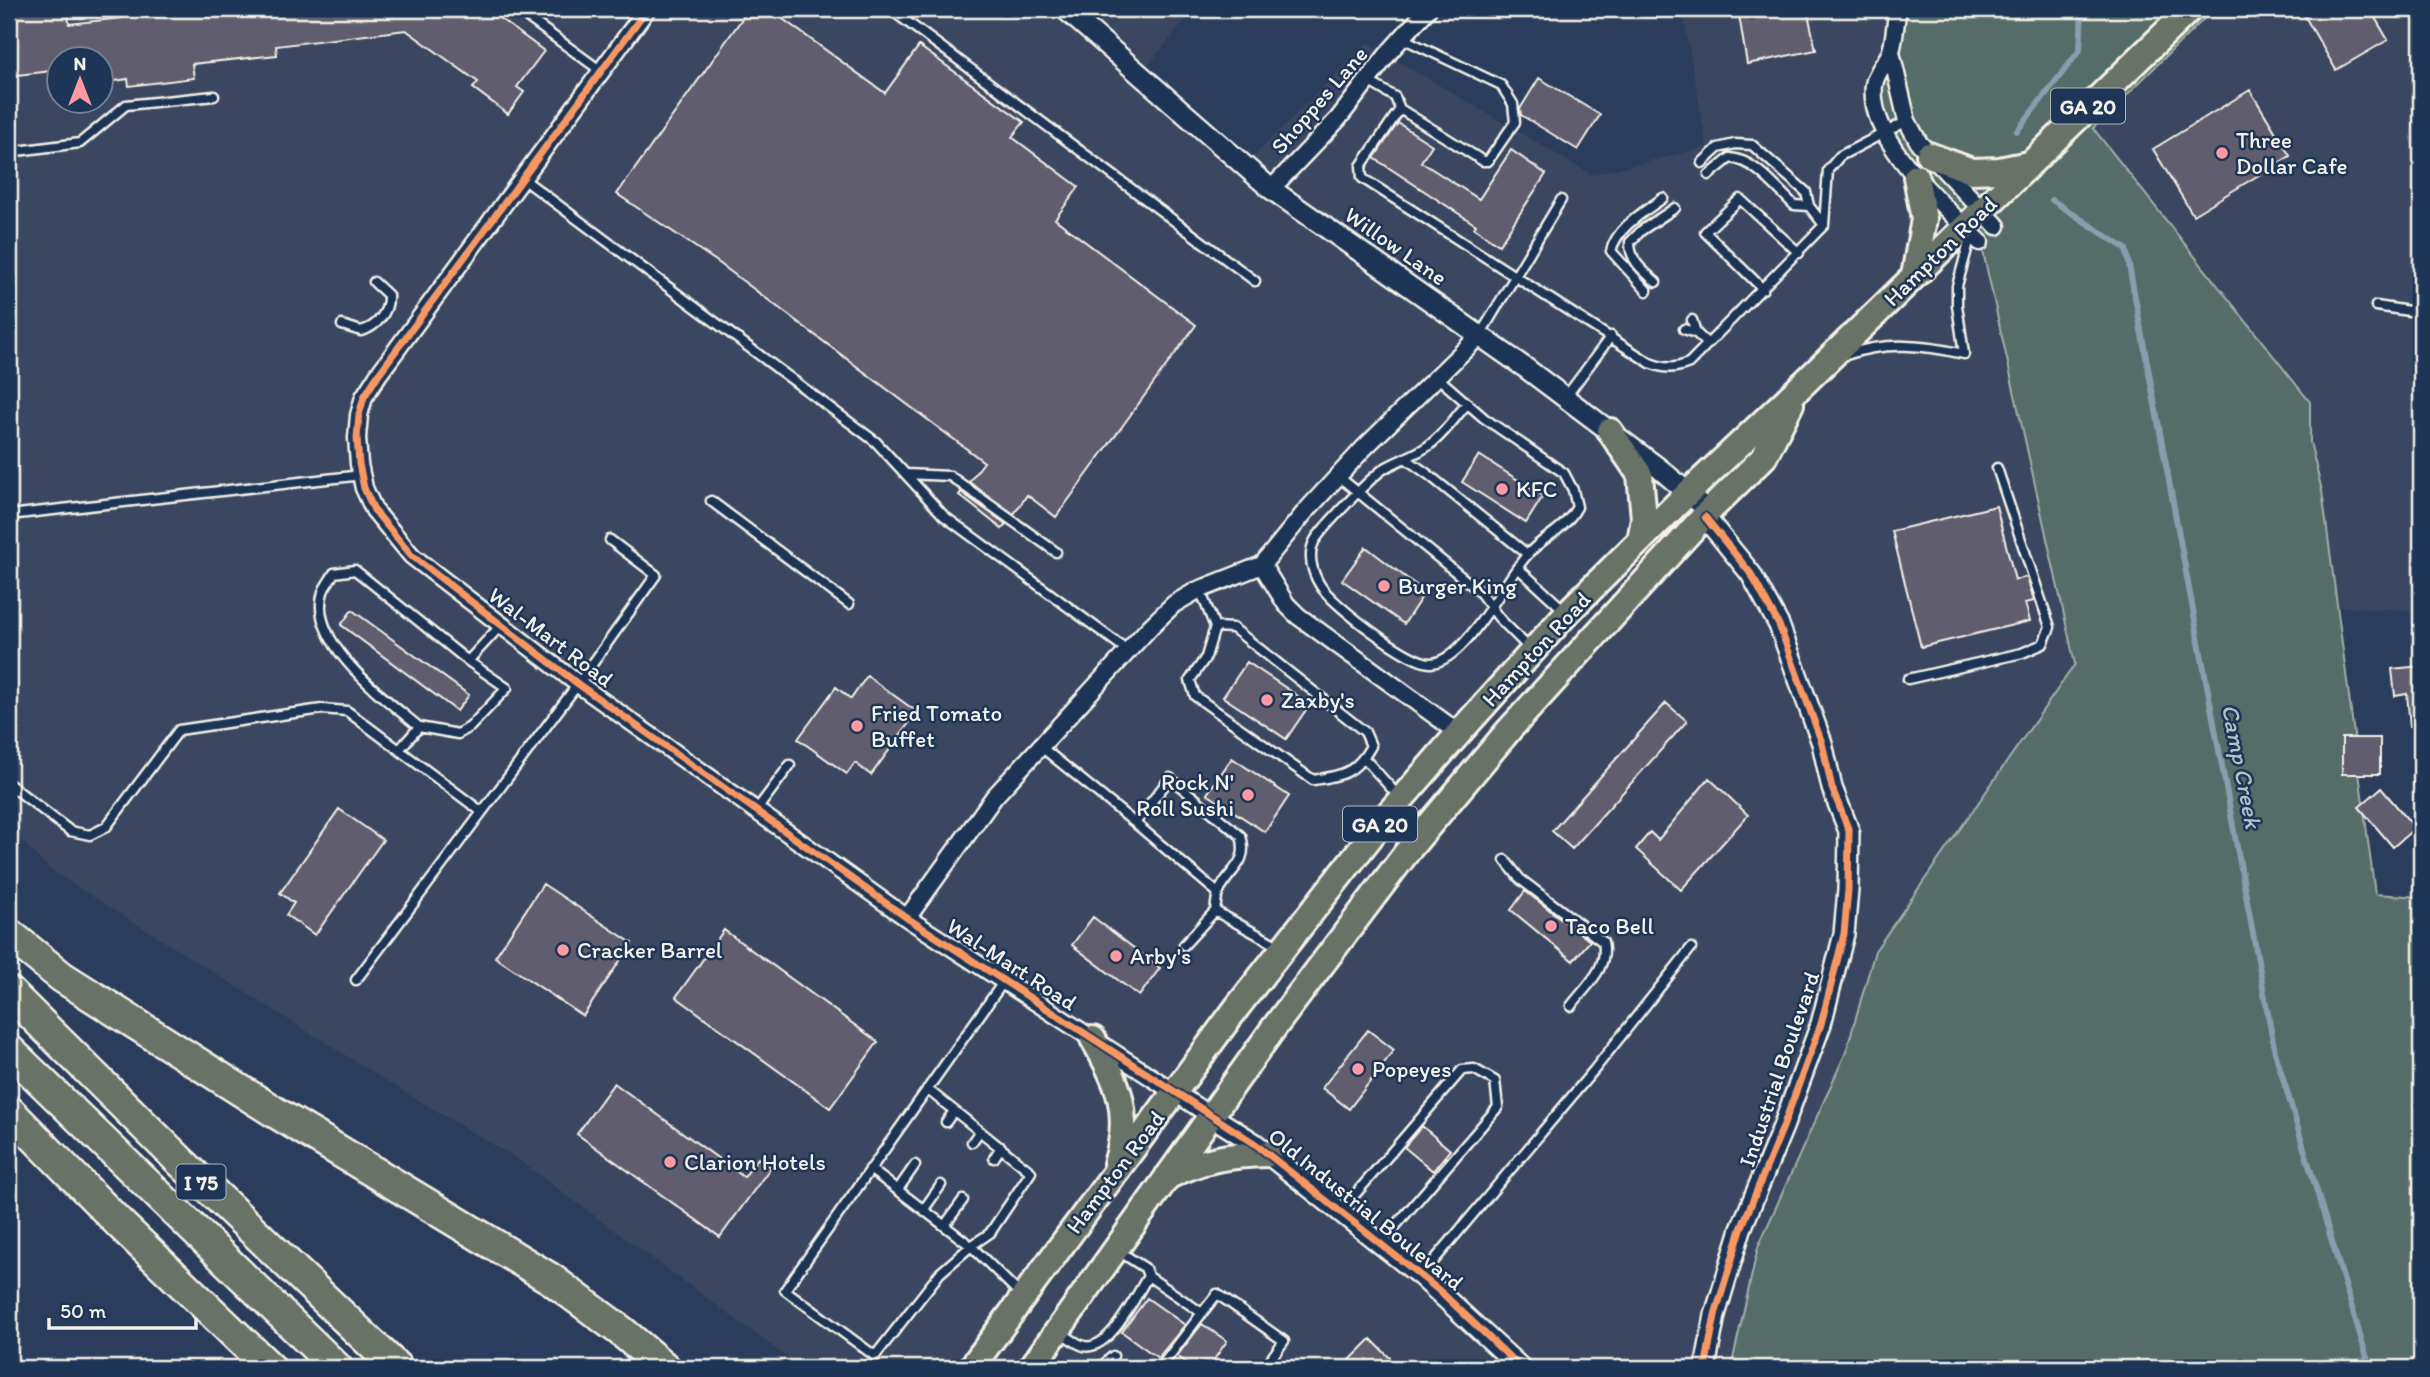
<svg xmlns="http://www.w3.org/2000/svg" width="2430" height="1377" font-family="Itim,sans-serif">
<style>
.built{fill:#3b4761;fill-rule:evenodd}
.green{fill:#546c69;stroke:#a4aea8;stroke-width:2}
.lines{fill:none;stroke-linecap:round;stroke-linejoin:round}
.stream{stroke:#879ead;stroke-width:6}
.building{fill:#615d6e;stroke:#f4f1e8;stroke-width:2}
.service-casing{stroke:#f4f1e8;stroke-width:13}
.minor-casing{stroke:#f4f1e8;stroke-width:21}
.tertiary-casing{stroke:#f4f1e8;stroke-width:24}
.primary-casing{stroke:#f4f1e8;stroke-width:30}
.motorway-casing{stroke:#f4f1e8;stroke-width:35}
.service{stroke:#1d3557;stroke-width:8}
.minor{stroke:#1d3557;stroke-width:16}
.tertiary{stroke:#1d3557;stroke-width:19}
.primary{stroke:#697266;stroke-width:24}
.motorway{stroke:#697266;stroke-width:30}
.cycleway-casing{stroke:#1d3557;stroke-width:11}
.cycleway{stroke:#f99763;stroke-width:7}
.poi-dot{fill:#ff9aa2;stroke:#1d3557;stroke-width:2.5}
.labels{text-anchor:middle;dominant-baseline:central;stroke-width:5;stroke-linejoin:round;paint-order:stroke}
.shield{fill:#1d3557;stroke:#b4b9bc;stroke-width:2}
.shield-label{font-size:21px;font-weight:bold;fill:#f4f1e8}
.street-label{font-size:23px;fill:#f4f1e8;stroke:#1d3557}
.poi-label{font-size:23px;fill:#f4f1e8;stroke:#1d3557;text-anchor:start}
.water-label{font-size:24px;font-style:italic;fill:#b4c1c5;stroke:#1d3557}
</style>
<rect width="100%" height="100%" fill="#2b3d5c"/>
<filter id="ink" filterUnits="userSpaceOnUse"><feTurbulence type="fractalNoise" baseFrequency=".0143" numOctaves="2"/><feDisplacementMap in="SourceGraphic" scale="14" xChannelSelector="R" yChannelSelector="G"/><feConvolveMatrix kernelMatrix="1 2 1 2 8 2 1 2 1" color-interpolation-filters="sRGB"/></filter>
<g filter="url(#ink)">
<path class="built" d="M9 9H1195L1143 71 1247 163 1367 43 1592 175 1707 147 1682 9H1891L1980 238 2075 664 1875 951 1846 1052 1758 1247 1731 1368H802L516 1158 396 1087 49 869 9 827ZM60 60H102V102H60Z
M2214 9H2421V611L2308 605 2092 128Z"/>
<path class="green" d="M1891 9H2214L2093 128 2310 402V442L2322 491 2375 894 2421 897V1368H1731L1758 1247 1846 1052 1875 951 2075 664 1980 238 1870 109Z"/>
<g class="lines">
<path class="stream" d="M2017 131 2080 50 2082 9
M2052 200 2126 249 2275 1052 2370 1368"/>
</g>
<path class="building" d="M9 9H68L69 24 121 18 120 9H487L544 51 517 87 524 92 508 114 473 88 478 82 406 30 276 46 277 55 192 64 194 78 129 86 128 79 102 83V60H60V70L9 76Z
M749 9H769L885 93 919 46 1024 122 1012 137 1079 187 1055 219 1196 325 1056 517 1027 495 1014 514 969 482 984 462 719 263 617 194Z
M1738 9H1807L1816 50 1747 64Z
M2316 9H2370L2388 40 2336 70 2304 15Z
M1539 78 1600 115 1578 150 1521 115 1520 109Z
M2250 90 2290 156 2193 215 2153 149Z
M1398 123 1432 145 1421 162 1479 199 1511 150 1546 174 1499 245 1474 228 1476 225 1374 158Z
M1479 455 1543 496 1526 523 1462 482Z
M961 492 1006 524 1002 529 959 495Z
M1996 506 2015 580 2027 577 2034 601 2025 603 2030 621 1921 647 1892 531Z
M1366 547 1425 592 1404 624 1342 580Z
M352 610 469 695 457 711 341 625Z
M1247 662 1310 704 1286 739 1223 697Z
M2421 666V726H2410L2407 694 2395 696 2392 669Z
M867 676 917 712 871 775 855 763 847 774 798 739 836 687 851 699Z
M1666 703 1687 721 1572 849 1552 831Z
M2342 738H2380V774H2342Z
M1232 758 1289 796 1265 832 1207 794Z
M1709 778 1748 815 1681 890 1636 849 1650 832 1658 840Z
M2381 788 2415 828 2393 847 2359 807Z
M339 809 383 840 315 935 286 915 294 903 280 893Z
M543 884 632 943 583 1016 495 957Z
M1525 891 1590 941 1573 961 1511 910Z
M1093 917 1160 968 1139 996 1072 945Z
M724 930 878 1042 830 1108 676 997Z
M1368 1030 1394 1050 1349 1109 1322 1088Z
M614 1083 744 1177 758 1158 771 1167 720 1237 577 1134Z
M1422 1126 1450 1150 1433 1171 1404 1147Z
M1147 1298 1185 1325 1158 1358 1122 1332Z
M1202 1324 1227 1341 1208 1368H1195L1177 1356Z
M1371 1339 1400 1368H1342Z"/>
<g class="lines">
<g class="service-casing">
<path id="service" d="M516 9 601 71
M890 9 1255 281
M1368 81 1395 97 1400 109 1361 166 1362 178 1650 363C1664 369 1675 369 1689 363L1824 225 1828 170 1840 156 1907 121
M1400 109 1483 161H1488L1515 122 1513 104 1501 85 1402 38
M9 152 80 143 126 105 214 96
M1702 163 1718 148 1735 144 1752 145 1806 192 1809 206 1824 225
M1709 175 1730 158C1755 160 1776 188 1794 205L1809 206
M522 178 876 442 944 516 1127 650
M1656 282C1642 270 1630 261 1630 242L1642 230 1675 208
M1763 289 1705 232 1740 199 1799 253
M1647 291 1611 251C1617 227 1644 212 1663 198
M2376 306 2409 311 2421 303
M1692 320 1696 333
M342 325 361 331C377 327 389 312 388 295L374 282
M1684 329 1696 333 1708 344
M1480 335 1561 200
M1846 355C1886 341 1924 345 1964 354L1957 305V286L1971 235
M1437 377 1484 418 1564 473 1573 490 1577 507C1563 532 1545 535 1528 554 1505 578 1467 661 1431 663 1410 664 1331 604 1320 585 1312 572 1307 554 1315 540 1324 526 1371 477 1385 468 1399 460 1415 455 1428 446 1443 436 1455 417 1467 404
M1565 398 1611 336
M1405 458 1429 475 1527 554
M906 474 950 476 1056 552
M1338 476 1479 591 1499 618 1530 649
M711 501 849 604
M9 515 362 475
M1518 568 1565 611
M1200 590 1215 627 1206 657 1190 680 1195 696 1313 780C1342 776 1356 773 1371 746L1365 732 1233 628 1215 627
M1908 679 2022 653 2043 644 2050 627 1997 468
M419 727C386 699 307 643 323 592 325 586 331 579 334 573L355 570 468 661
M1040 746 1135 823
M399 750 419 727 458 734 470 727 507 688 468 661 502 624
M1364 758 1400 798
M9 784 70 831 90 835 106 827 179 730 322 709 347 711 482 812
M755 812 790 765
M1505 860 1520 879 1603 942C1609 968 1586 986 1571 1006
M1215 911C1216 906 1216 899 1218 894 1227 870 1250 865 1241 836L1170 778 1135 823 1218 893
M1184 945 1215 911 1280 947
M356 980 578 684 656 575 610 540
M1004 981 785 1290 875 1356 940 1273 971 1246 1021 1295
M946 1122 954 1111
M972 1142 980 1131
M994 1158 1001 1147
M870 1169 971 1246 990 1233 1031 1172 927 1089
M899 1188 915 1165
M924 1209 941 1185
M1340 1212 1462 1070 1474 1069 1495 1081 1498 1107 1380 1244
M945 1225 963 1200
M1422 1275 1594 1070 1691 948
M1148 1276 1202 1313 1160 1368
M1202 1313 1217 1294 1284 1341 1264 1368
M1060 1332C1067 1336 1076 1344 1084 1346 1109 1352 1137 1294 1148 1276L1145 1268 1117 1250
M1100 1368 1113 1356"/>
</g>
<g class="minor-casing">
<path id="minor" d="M647 9 378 375 364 397 359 415 357 438 359 464 364 488 374 510 412 556 578 684 907 918 1211 1116
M1898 9C1895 22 1895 39 1891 51 1886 64 1876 71 1874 85 1867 142 1944 205 1980 242
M1891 52 1907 121 1919 143 1997 226
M1271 189 1338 119 1391 50 1428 9
M1262 565 1286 604 1298 616 1459 733
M907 918 994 797 1150 627 1174 604 1196 591 1262 565 1305 512 1364 448 1480 335"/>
</g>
<g class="tertiary-casing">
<path id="tertiary" d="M1065 9 1271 189 1527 369 1660 469 1709 511
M1705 517 1751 574 1779 625 1822 743 1832 788 1849 831 1848 890 1844 934 1821 1024 1783 1127 1741 1229 1715 1315 1705 1368
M1211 1116 1254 1143 1421 1276 1521 1368"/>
</g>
<g class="primary-casing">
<path id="primary" d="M1929 155 1972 171 1999 170 2029 164
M1914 276 1924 219 1916 177
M1610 431 1640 475 1644 518 1640 541
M1093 1039C1119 1083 1132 1113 1116 1164
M1167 1177C1203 1159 1229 1155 1269 1154
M971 1368 1238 1006 1389 813 1459 733 1567 613 1688 493 1799 388 2190 9
M1031 1368 1273 1029 1410 848 1509 730 1709 511 1764 457 1791 404"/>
</g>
<g class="motorway-casing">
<path id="motorway" d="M9 934 62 977 273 1111 551 1279 621 1331 665 1368
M9 992 180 1161 397 1368
M9 1050 337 1368
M9 1111 121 1225 270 1368"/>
</g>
<use href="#service" class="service"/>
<use href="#minor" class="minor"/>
<use href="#tertiary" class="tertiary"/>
<use href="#primary" class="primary"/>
<use href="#motorway" class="motorway"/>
<g class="cycleway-casing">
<path id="cycleway" d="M647 9 378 375 364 397 359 415 357 438 359 464 364 488 374 510 412 556 578 684 907 918 1254 1143 1441 1292 1521 1368
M1705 517 1751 574 1779 625 1822 743 1832 788 1849 831 1848 890 1844 934 1821 1024 1783 1127 1741 1229 1715 1315 1705 1368"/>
</g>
<use href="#cycleway" class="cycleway"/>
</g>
</g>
<g class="poi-dot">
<circle cx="2222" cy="153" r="7"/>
<circle cx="1502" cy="489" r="7"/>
<circle cx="1384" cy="586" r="7"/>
<circle cx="1267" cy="700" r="7"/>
<circle cx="857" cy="726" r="7"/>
<circle cx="1248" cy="795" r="7"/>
<circle cx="1551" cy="926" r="7"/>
<circle cx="563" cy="950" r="7"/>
<circle cx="1116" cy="956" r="7"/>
<circle cx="1358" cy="1069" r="7"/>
<circle cx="670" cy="1162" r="7"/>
</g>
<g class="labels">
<g class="shield">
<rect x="2051" y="88.5" width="74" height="35" rx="5"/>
<rect x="1343" y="806.5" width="74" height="35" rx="5"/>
<rect x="176.5" y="1164.5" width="49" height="35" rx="5"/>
</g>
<g class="shield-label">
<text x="2088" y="106">GA 20</text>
<text x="1380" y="824">GA 20</text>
<text x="201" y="1182">I 75</text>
</g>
<g class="street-label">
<text transform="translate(1319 100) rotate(-49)">Shoppes Lane</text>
<text transform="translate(1396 246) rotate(35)">Willow Lane</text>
<text transform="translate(1940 251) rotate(-44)">Hampton Road</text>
<text transform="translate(551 637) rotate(37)">Wal-Mart Road</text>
<text transform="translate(1536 649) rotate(-47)">Hampton Road</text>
<text transform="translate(1012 964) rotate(33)">Wal-Mart Road</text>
<text transform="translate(1779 1069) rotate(-71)">Industrial Boulevard</text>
<text transform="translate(1115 1172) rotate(-53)">Hampton Road</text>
<text transform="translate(1366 1209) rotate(39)">Old Industrial Boulevard</text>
</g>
<g class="poi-label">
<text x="2236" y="140">Three<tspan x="2236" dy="26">Dollar Cafe</tspan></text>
<text x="1516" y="489">KFC</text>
<text x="1398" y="586">Burger King</text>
<text x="1281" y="700">Zaxby's</text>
<text x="871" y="713">Fried Tomato<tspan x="871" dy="26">Buffet</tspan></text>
<text x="1234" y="782" text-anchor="end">Rock N'<tspan x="1234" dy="26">Roll Sushi</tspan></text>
<text x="1565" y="926">Taco Bell</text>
<text x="577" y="950">Cracker Barrel</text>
<text x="1130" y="956">Arby's</text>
<text x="1372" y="1069">Popeyes</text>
<text x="684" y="1162">Clarion Hotels</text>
</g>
<g class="water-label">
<text transform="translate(2242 766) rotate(79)">Camp Creek</text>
</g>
</g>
<rect width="2430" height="1377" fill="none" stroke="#1d3557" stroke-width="35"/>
<rect x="18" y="18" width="2395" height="1342" fill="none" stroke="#f4f1e8" stroke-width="2.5" filter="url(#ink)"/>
<g transform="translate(80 80)"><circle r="33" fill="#1d3557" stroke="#738091" stroke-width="2"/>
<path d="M0-5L12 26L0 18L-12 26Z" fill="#ff9aa2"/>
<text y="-10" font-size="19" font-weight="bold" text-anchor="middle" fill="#f4f1e8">N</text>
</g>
<path d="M49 1318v10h147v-10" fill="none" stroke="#f4f1e8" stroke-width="3.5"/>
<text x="60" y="1318" font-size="21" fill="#f4f1e8" stroke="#1d3557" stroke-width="5" paint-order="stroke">50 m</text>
</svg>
